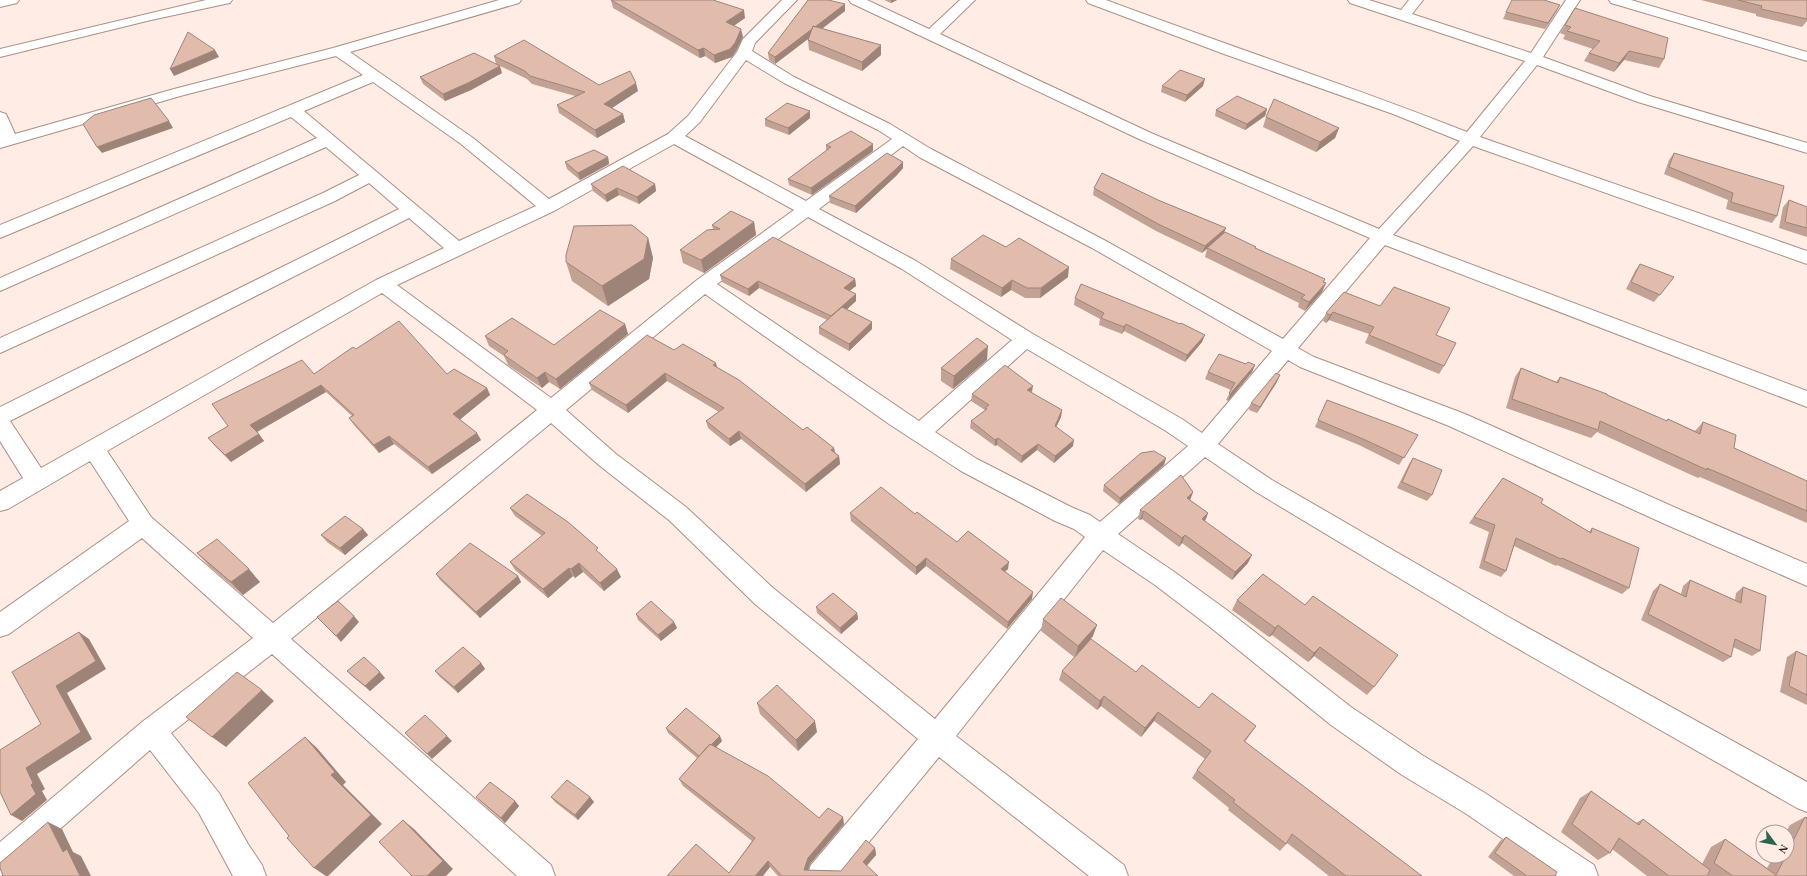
<svg xmlns="http://www.w3.org/2000/svg" width="1807" height="876" font-family="'Times New Roman',serif">
<style>
.lines{fill:none;stroke-linecap:round;stroke-linejoin:round}
.minor-casing{stroke:#ab8f84;stroke-width:2}
.minor{fill:#fff;fill-rule:evenodd}
.wall{fill:#c2a294}
.shaded-wall{fill:#9e8478}
.building{fill:#e1bcac;stroke:#9e8478}
</style>
<rect width="100%" height="100%" fill="#ffece5"/>
<g class="lines">
<g class="minor-casing">
<path id="minor" d="M0 0H19L17 3 0 7Z
M206 0H232L230 3 225 4 151 20 0 57V49Z
M499 0H521L519 3 350 52 473 138 549 199 668 134 688 116 737 52 743 39 782 0H797L755 43 752 51 794 77 890 124 931 149 1104 240 1283 339 1370 238 1139 139 851 3 849 0H867L929 29 960 0H975L940 34 1151 133 1379 229 1460 141 1393 114 1224 54 1088 3 1086 0H1106C1226 45 1348 85 1467 132L1525 61 1350 3 1348 0H1369L1401 10 1409 0H1423L1412 14 1531 53 1566 0H1580L1543 57 1650 96 1807 143V153L1638 102 1537 65 1480 137 1807 251V264L1473 146 1393 235 1807 391V407L1385 245 1298 348 1314 357 1465 414 1683 511 1807 564V586L1667 525 1449 426 1300 367 1288 360 1218 444 1272 480 1512 619 1807 782V812L1797 808 1494 635 1256 492 1205 457 1118 534 1173 571 1228 611 1351 707 1422 755 1485 793 1594 865 1598 876H1557L1465 813 1402 775 1331 725 1210 627 1155 585 1103 550 956 736 1124 865 1128 876H1089L939 757 841 876H807L811 865 918 739 755 604 670 521 600 466 551 423 291 639 551 865 555 876H517L272 654 171 733 219 793 248 844 262 865 266 876H233L199 813 150 750 11 872 0 876V842L142 722 253 638 142 538 9 634 0 637V612L129 521 90 461 8 509 0 511V491L23 478 0 441V407L399 209 369 183 335 201 0 353V338L323 193 359 175 326 147 0 291V278L317 138 291 117 0 238V225L363 75 336 56 184 95 0 148V112L6 114 15 134 174 89 333 48ZM746 60 784 83 878 130 892 139 806 201 685 136 700 122ZM373 82 461 144 536 206 459 241 304 111ZM674 144 794 210 697 280 551 398 397 285 554 211ZM903 146 919 157 1092 248 1272 351 1202 433 1182 419 1033 334 916 261 819 209ZM808 217 902 269 1012 340 919 421 717 284ZM409 218 444 248 376 280 41 468 10 421ZM382 293 537 410 273 623 151 517 107 451ZM705 294 889 424 961 471 1055 521 1074 529 1085 537 935 719 773 588 686 507 616 454 566 410ZM1027 349 1166 431 1188 446 1100 522 1090 515 1071 507 977 459 935 432Z
M1609 0H1631L1807 52V61L1611 3Z"/>
</g>
<use href="#minor" class="minor"/>
</g>
<path class="wall" d="M611 0 745 18 734 26 743 37 736 51 732 57 715 63 705 56 700 58 613 8Z
M884 0H897L891 3Z
M1701 0H1807V21L1802 27 1756 16V14Z
M845 4V11L822 29 881 45V55L862 71 809 50 808 40 809 38 775 64 769 60 768 53Z
M1560 5 1556 12 1545 29 1503 19 1506 12Z
M1575 8 1664 59 1659 68 1624 60 1614 72 1584 61 1589 53 1593 49 1563 39 1565 35 1560 33 1565 25Z
M494 56 599 85 638 91 611 108 623 114 625 122 597 138 559 113 557 105 575 96 532 84 527 79 496 64Z
M502 73 471 90 445 101 423 84 420 77Z
M1162 86H1203L1185 102 1161 92Z
M1267 109 1265 116 1245 130 1215 116 1216 110Z
M1266 117 1339 128 1335 138 1316 152 1263 127Z
M810 118 789 135 765 126V119Z
M826 145 873 151 812 195 789 185 788 179 826 151Z
M1674 153 1777 216 1772 223 1726 209 1728 200 1664 174 1669 160Z
M608 157 609 164 580 180 567 169 565 162Z
M903 162V168L896 176 856 213 830 203 829 196Z
M591 184H655L656 191 639 204 619 195 607 202 593 191Z
M1094 188 1158 200 1226 228 1224 232 1326 283 1322 292 1305 311 1298 307 1299 303 1205 257 1207 249 1202 253 1156 231 1093 195Z
M1789 200 1807 207V237L1779 228 1783 207Z
M754 222 756 235 704 273 683 263 680 250 713 229 712 225Z
M648 238 653 258 649 279 608 306 572 281 566 262Z
M1006 247 1068 277 1040 298H1025L1011 290 1001 297 950 269 951 259Z
M1640 264 1674 277 1654 302 1626 289 1635 271Z
M720 275 855 279 856 286 849 291 856 301 847 309 872 322V329L849 351 819 334V327L827 320 759 288 749 296 722 282Z
M1344 292 1436 335 1444 366 1439 374 1365 343 1369 334 1329 320 1326 323 1323 321 1326 313Z
M1075 298 1202 342 1185 362 1124 331 1122 334 1099 325 1100 319 1074 305Z
M625 324 628 334 560 389 549 382 542 388 508 365 504 356 489 346 485 336 554 345Z
M356 349 447 374 487 388 490 395 460 419 481 440 432 474 394 444 379 453 354 425 349 418 352 416 326 392 257 432 264 441 231 462 214 445 208 438Z
M674 350 717 368 803 430 834 448 835 453 839 456 840 464 806 492 741 439 730 446 708 428 706 421 719 412 667 381 628 413 592 390 589 383Z
M987 360 953 389 941 381V368Z
M1246 364 1255 365 1252 372 1228 401 1226 400 1231 390 1205 379 1208 372Z
M1521 368 1556 382 1560 377 1607 395 1666 421 1668 419 1695 431 1703 422 1734 448 1807 481V523L1700 477 1698 478 1597 432 1591 438 1506 408 1515 377Z
M1277 382 1257 413 1249 410 1251 403Z
M1032 393 1062 410 1061 417 1056 427 1073 446 1054 463 1037 450 1021 463 997 445 995 446 970 428 971 421 985 410 971 401 972 394Z
M1327 400 1418 435 1399 465 1359 445 1315 427Z
M1166 458 1164 465 1119 504 1103 491 1104 485Z
M1413 458 1432 495 1427 501 1397 488 1409 464Z
M1503 478 1541 503 1589 532 1592 528 1629 588 1622 594 1557 565 1556 566 1514 546 1506 571 1501 577 1479 568 1489 532 1469 523Z
M1193 492 1190 500 1208 513 1205 521 1248 563 1232 580 1182 543 1179 547 1142 519 1140 520 1138 519 1140 510Z
M510 508 600 553 621 577 604 591 583 572 575 578 573 576 548 598 515 570 510 562 542 536 515 516Z
M850 513 915 514 957 542 1008 569 1005 571 1032 599 1007 629 926 566 916 575 851 521Z
M363 529 368 535 345 555 327 542 321 535Z
M197 553 260 582 243 595 209 566Z
M436 574 518 576 521 582 480 618 440 580Z
M1263 574 1374 687 1367 695 1314 656 1308 662 1272 635 1269 637 1232 610 1237 600Z
M1690 580 1735 600 1736 593 1743 587 1760 651 1752 656 1733 647 1731 657 1723 662 1641 620 1653 591 1660 584 1681 594 1683 586Z
M816 607 857 613 858 619 841 634 817 613Z
M636 614 674 622 677 628 661 641 638 620Z
M1043 619 1093 636 1084 647 1136 672 1199 708 1256 726 1245 742 1422 876H1329L1287 843 1280 851 1228 810 1229 808 1192 778 1197 770 1205 759 1154 721 1141 737 1101 706 1097 710 1059 680 1062 671 1074 657 1041 631Z
M1796 651 1807 656V705L1780 692 1787 657Z
M481 663 485 669 458 693 439 676 435 671Z
M347 671 385 678 370 691 353 677Z
M757 703 817 732 798 751 760 714Z
M666 728 722 741 716 747 819 818 844 824 810 864 808 870 841 871 875 848 876 855 866 866 878 876H778L770 867 729 873 752 841 683 786 679 779 697 758 668 733Z
M1591 791 1636 823 1643 819 1702 864 1711 847 1725 839 1767 868 1774 856H1787V832H1786L1790 825 1805 817 1807 876H1708L1707 875V876H1647L1612 849 1610 853 1598 860 1561 832 1580 798Z
M476 797 515 801 519 806 505 823 481 802Z
M551 797H590L594 802 578 820 555 802Z
M1506 837 1555 876H1514L1488 857 1500 841Z"/>
<path class="shaded-wall" d="M891 0H897L891 3Z
M845 4V11L775 64V57Z
M1560 5 1556 12 1545 29 1548 23Z
M744 10 745 18 727 30 726 22Z
M741 29 743 37 736 51 732 57 715 63 714 55Z
M881 45V55L862 71V62Z
M704 48 705 56 700 58 698 50Z
M215 50 219 57 174 76 170 69Z
M1629 51 1624 60 1614 72 1619 63Z
M500 66 502 73 471 90 445 101 443 94Z
M1205 79 1203 86 1185 102 1187 95Z
M636 83 638 91 606 112 604 104Z
M1267 109 1265 116 1245 130 1247 124Z
M810 111V118L789 135 788 128Z
M623 114 625 122 597 138 595 130Z
M169 121 173 128 102 153 97 147Z
M1339 128 1335 138 1316 152 1320 142Z
M873 144V151L812 195 811 188Z
M608 157 609 164 580 180 578 173Z
M903 162V168L896 176 856 213 855 206Z
M655 184 656 191 639 204 637 197Z
M617 188 619 195 607 202 605 195Z
M754 222 756 235 704 273 701 260Z
M1226 228 1223 235 1202 253 1205 246Z
M648 238 653 258 649 279 608 306 602 286Z
M1069 267 1068 277 1040 298 1041 288Z
M855 279 856 286 844 295V288Z
M1325 279 1322 287 1326 283 1322 292 1305 311 1309 302Z
M1012 280 1011 290 1001 297 1002 288Z
M758 281 759 288 749 296 748 289Z
M856 294V301L832 323 831 316Z
M1333 312 1329 320 1326 323 1330 315Z
M872 322V329L849 351V344Z
M625 324 628 334 560 389 556 379Z
M1126 324 1124 331 1122 334 1124 327Z
M1205 335 1202 342 1185 362 1187 355Z
M988 346 987 360 953 389 954 376Z
M716 363 718 371 713 365Z
M1255 365 1252 372 1228 401 1230 394Z
M545 372 549 382 542 388 537 378Z
M665 373 667 381 628 413 626 405Z
M1280 375 1277 382 1257 413 1260 407Z
M321 385 326 392 255 433 250 425Z
M1033 386 1032 392 1027 390Z
M487 388 490 395 457 422 453 414Z
M1062 410 1061 417 1054 432 1055 426Z
M739 431 741 439 730 446 729 439Z
M477 433 481 440 432 474 428 467Z
M259 434 264 441 231 462 225 455Z
M389 436 394 444 379 453 374 445Z
M998 438 997 445 995 446V440Z
M1074 440 1073 446 1054 463 1055 456Z
M1038 444 1037 450 1021 463 1022 456Z
M834 448 835 455 831 450Z
M839 456 840 464 806 492 805 484Z
M1166 458 1164 465 1119 504 1120 498Z
M1193 492 1190 500 1187 498Z
M1144 511 1142 519 1140 520 1143 512Z
M1208 513 1205 521 1202 519Z
M363 529 368 535 345 555 340 548Z
M1185 535 1182 543 1179 547 1182 538Z
M1252 555 1248 563 1232 580 1235 572Z
M926 558V566L916 575V567Z
M1009 562 1008 569 1000 576 1001 569Z
M579 563 583 572 575 578 571 569Z
M569 568 573 576 548 598 543 589Z
M249 569 260 582 243 595 231 582Z
M617 569 621 577 604 591 600 583Z
M518 576 521 582 480 618 476 612Z
M1033 592 1032 599 1007 629 1008 622Z
M857 613 858 619 841 634 840 628Z
M354 616 359 622 341 642 336 636Z
M674 622 677 628 661 641 658 635Z
M1097 625 1093 636 1075 657 1078 646Z
M1278 625 1272 635 1269 637 1275 628Z
M79 632 89 639 106 669 67 693 92 739 37 774 45 789 42 791 47 800 22 821 11 815 31 785 26 768 56 686Z
M1320 647 1314 656 1308 662 1314 653Z
M481 663 485 669 458 693 454 687Z
M380 672 385 678 370 691 365 686Z
M262 690 274 701 226 747 212 737Z
M1104 696 1101 706 1097 710 1100 701Z
M1158 712 1154 721 1141 737 1145 728Z
M815 721 817 732 798 751 796 740Z
M447 736 452 741 432 759 427 754Z
M720 736 722 741 702 762 700 757Z
M305 737 317 748 346 782 343 785 382 824 328 876H326L314 868 331 775Z
M590 797 594 802 578 820 575 815Z
M515 801 519 806 505 823 501 818Z
M843 817 844 824 810 864 806 876 804 870 808 858Z
M403 820 414 829 453 869 446 876H427Z
M48 822 62 829 73 852 81 856 91 876H80L63 852Z
M875 848 876 855 864 869 863 862Z
M768 861 770 867 763 876H755Z"/>
<path class="building" d="M611 0H713L744 10 726 22 741 29 735 43 730 49 714 55 704 48 698 50Z
M808 0H828L845 4 815 27 813 26 812 29 775 57 768 53Z
M1512 0H1544L1560 5 1548 23 1506 12Z
M1738 0H1807V19L1761 9 1762 6Z
M1575 8 1668 38 1664 59 1629 51 1619 63 1589 53 1600 41 1567 31 1571 27 1565 25Z
M813 26 881 45 862 62 808 40Z
M188 32 215 50 170 69Z
M524 40 599 85 630 71 636 83 604 104 623 114 595 130 557 105 585 92 530 76 525 71 494 56Z
M474 53 500 66 468 83 443 94 420 77Z
M1180 70 1205 79 1187 95 1162 86Z
M1237 96 1267 109 1247 124 1216 110Z
M151 98 169 121 97 147 83 124 94 115Z
M1274 99 1339 128 1320 142 1266 117Z
M787 103 810 111 788 128 765 119Z
M851 131 873 144 811 188 788 179 831 147 826 145Z
M594 150 608 157 578 173 565 162Z
M887 153 903 162 896 169 855 206 829 196Z
M1674 153 1784 186 1777 216 1731 202 1733 193 1669 167Z
M623 166 655 184 637 197 617 188 605 195 591 184Z
M1102 173 1158 200 1226 228 1205 246 1158 224 1094 188Z
M1789 200 1807 207V228L1785 222Z
M731 211 754 222 701 260 680 250 707 230 720 229 712 225Z
M632 225 648 238 644 259 602 286 566 262V255L574 226Z
M1225 232 1256 247 1255 248 1325 279 1323 282 1326 283 1309 302 1301 298 1305 295 1207 248Z
M983 235 1006 247 1019 238 1069 267 1041 288H1027L1012 280 1002 288 951 259Z
M773 237 855 279 844 288 856 294 831 316 758 281 748 289 720 275Z
M1640 264 1674 277 1660 295 1631 282Z
M1081 284 1180 324 1181 323 1205 335 1187 355 1126 324 1124 327 1101 318 1104 313 1075 298Z
M1394 287 1450 308 1436 335 1456 343 1444 366 1369 335 1374 327 1333 312 1330 315 1326 313 1344 292 1380 306Z
M842 307 872 322 849 344 819 327Z
M600 310 625 324 556 379 545 372 537 378 504 355 508 351 485 336 512 318 554 345Z
M399 321 447 374 454 369 487 388 453 414 477 433 428 467 389 436 374 445 349 418 354 415 321 385 250 425 259 434 225 455 208 438 228 426 212 404 302 360 314 374 353 347 356 349Z
M647 335 674 350 683 344 716 363 713 365 739 380 803 430 807 427 834 448 831 450 839 456 805 484 739 431 729 439 706 421 724 408 665 373 626 405 589 383Z
M977 338 988 346 954 376 941 368Z
M1219 354 1246 364 1248 362 1255 365 1230 394 1229 393 1235 383 1208 372Z
M1005 365 1033 386 1027 390 1062 410 1055 426 1074 440 1055 456 1038 444 1022 456 998 438 995 440 971 421 987 409 985 408 989 405 972 394Z
M1521 368 1558 383 1560 377 1607 394V395L1667 421 1668 419 1700 434 1703 422 1736 435 1734 448 1807 481V511L1707 468V470L1600 421 1598 430 1512 399Z
M1276 373 1280 375 1260 407 1251 403Z
M1327 400 1399 427 1418 435 1404 458 1363 439 1318 420Z
M1154 451 1166 458 1120 498 1104 485 1141 453Z
M1413 458 1442 470 1432 495 1402 482Z
M1181 475 1193 492 1187 498 1208 513 1202 519 1252 555 1235 572 1185 535 1182 538 1144 511 1143 512 1140 510Z
M1503 478 1543 499 1541 503 1591 533 1592 528 1639 548 1629 588 1562 558 1561 559 1516 538 1506 571 1484 561 1495 525 1474 517Z
M881 487 915 514 917 512 957 542 968 531 1009 562 1001 569 1033 592 1008 622 926 558 916 567 850 513Z
M527 494 568 522 598 548 596 550 617 569 600 583 579 563 571 569 569 568 543 589 510 562 545 533 510 508Z
M345 516 363 529 340 548 321 535Z
M217 539 249 569 231 582 197 553Z
M470 543 518 576 476 612 436 574Z
M1263 574 1305 605 1313 596 1398 655 1374 687 1320 647 1314 653 1278 625 1275 628 1237 600Z
M1690 580 1741 603 1743 587 1766 596 1760 651 1735 639 1731 657 1648 614 1660 584 1686 597Z
M833 593 857 613 840 628 816 607Z
M1061 598 1097 625 1078 646 1043 619Z
M338 601 354 616 336 636 317 617Z
M651 601 674 622 658 635 636 614Z
M79 632 96 661 56 686 81 732 26 768 33 783 31 785 36 794 11 815 0 792V750L41 724 12 672Z
M1091 639 1136 672 1142 665 1199 708 1212 693 1256 726 1244 741 1422 876H1346L1292 834 1286 844 1233 802 1235 800 1197 770 1211 751 1158 712 1145 728 1104 696 1100 701 1062 671Z
M463 647 481 663 454 687 435 671Z
M1796 651 1807 656V695L1789 686Z
M364 657 380 672 365 686 347 671Z
M237 672 262 690 212 737 186 717Z
M777 685 815 721 796 740 757 703Z
M686 708 720 736 711 745 710 744 699 756 666 728Z
M425 715 447 736 427 754 405 733Z
M305 737 335 772 331 775 371 815 314 868 287 838 289 836 248 783Z
M710 744 768 776 819 818 828 808 843 817 808 858 804 870 841 871 866 840 875 848 863 862 878 876H782L768 861 755 876H667L696 844 729 873 755 838 679 779Z
M567 780 590 797 575 815 551 797Z
M490 782 515 801 501 818 476 797Z
M1591 791 1639 825 1643 819 1710 870 1707 876H1669L1619 838 1610 853 1572 824Z
M1805 817 1807 818V876H1733L1714 863 1725 839 1776 875 1786 856H1787V853Z
M403 820 443 861 427 876H412L379 842Z
M48 822 63 852 67 849 80 876H3L0 868V863Z
M1506 837 1557 872 1555 876H1527L1495 853Z"/>
<g transform="translate(1775 844) rotate(122)"><circle r="19" fill="#ffece5" stroke="#a99a94"/>
<path d="M0-3L7 15L0 10L-7 15Z" fill="#2d664f"/>
<text y="-6" font-size="11" font-weight="bold" text-anchor="middle" fill="#291e1a">N</text>
</g>
</svg>
